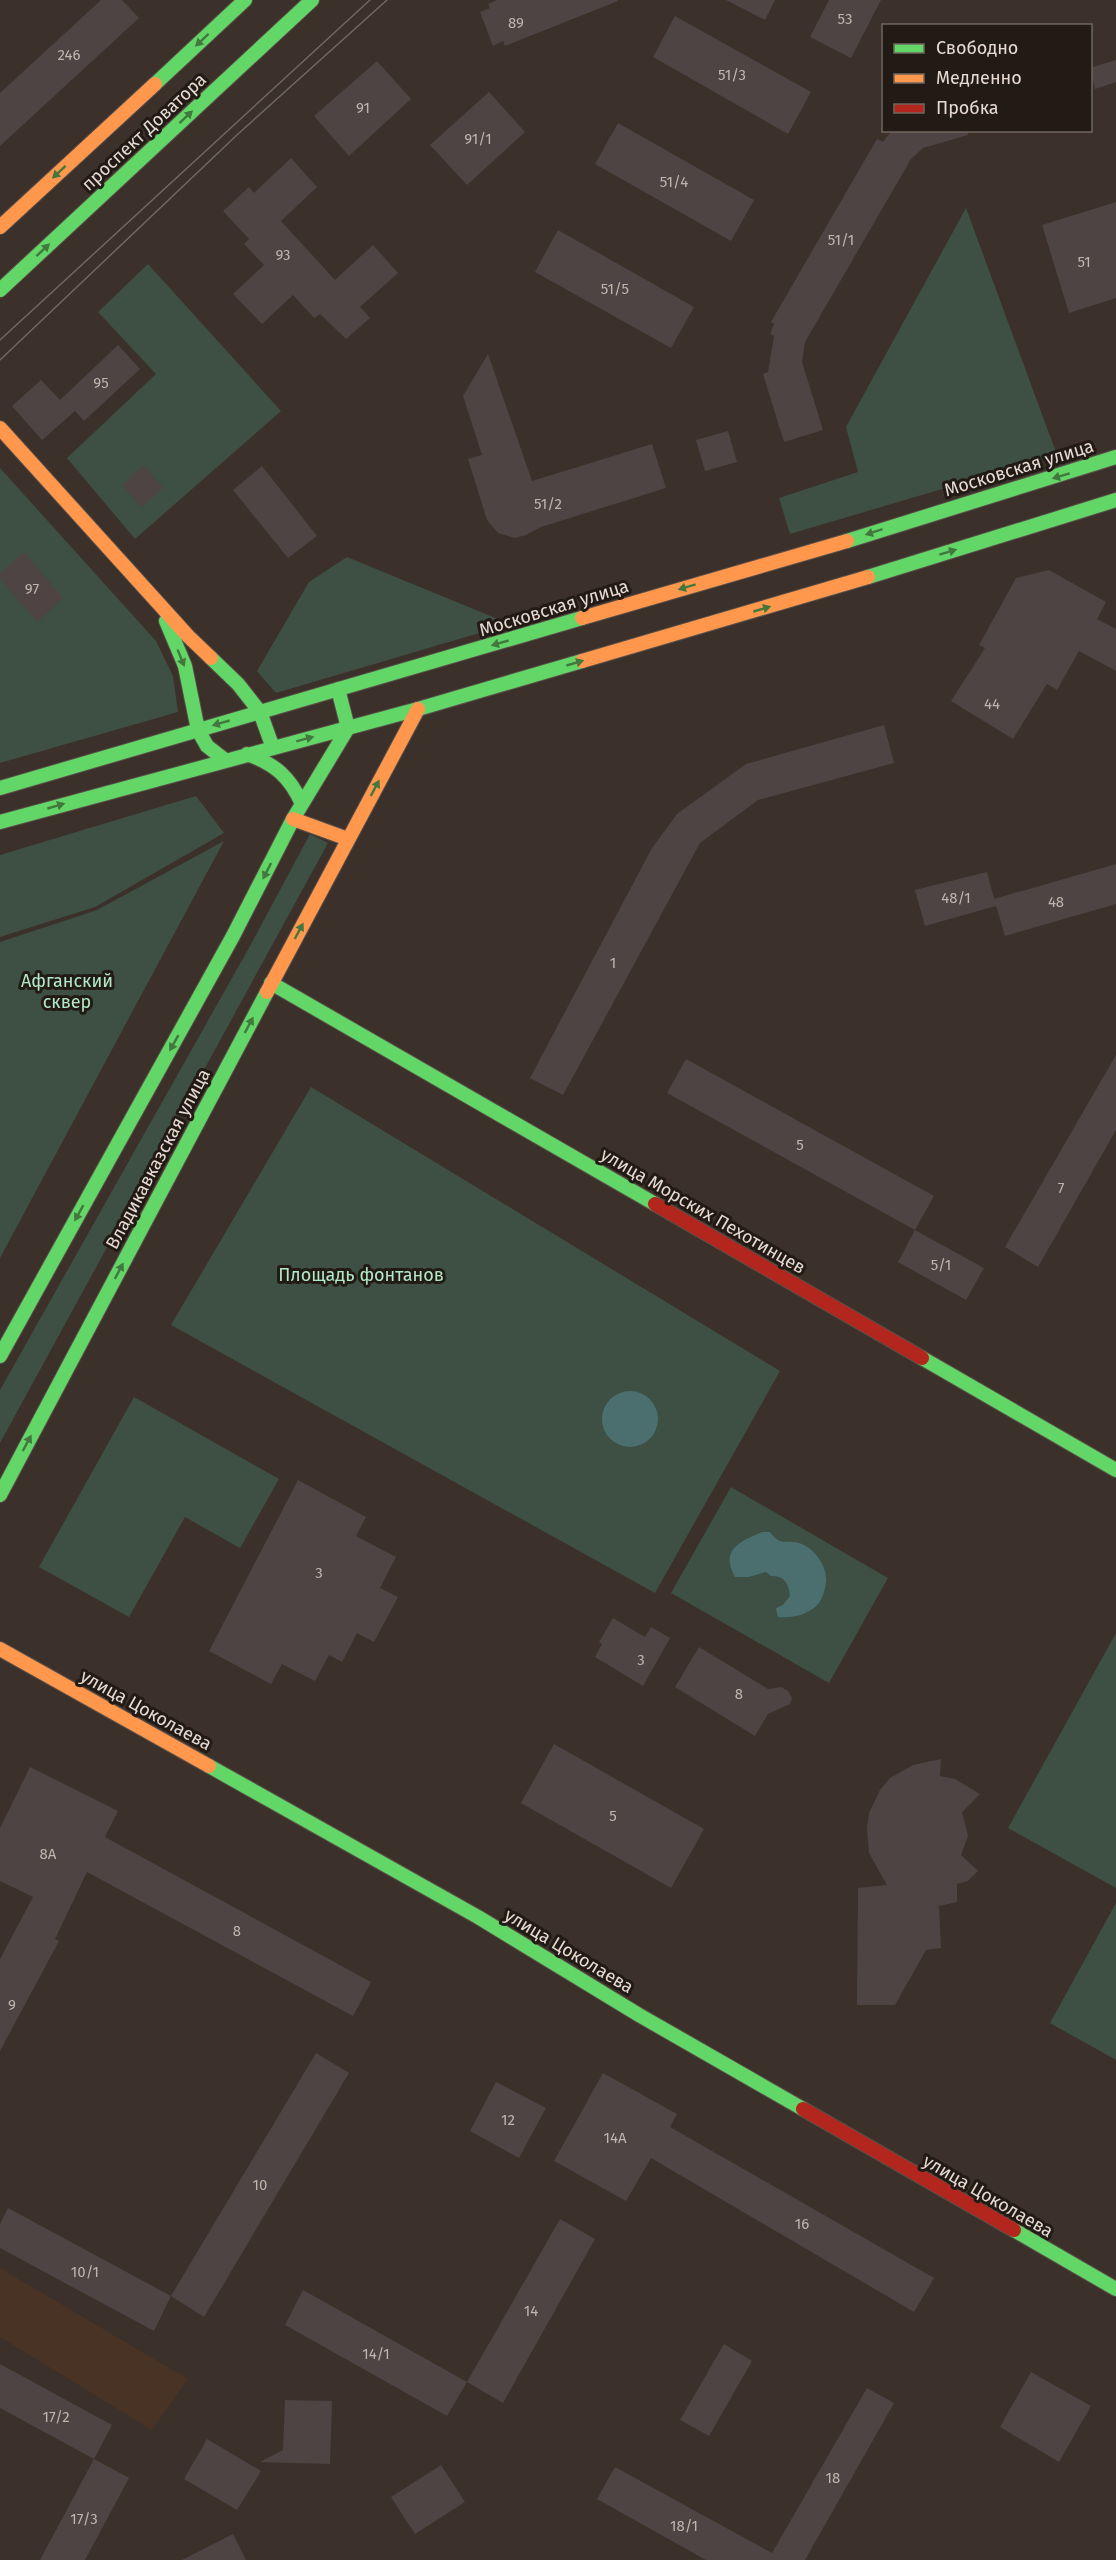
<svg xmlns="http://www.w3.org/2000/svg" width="1116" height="2560" font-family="'Fira Sans',sans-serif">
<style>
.built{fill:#493324}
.green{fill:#3e5043}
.water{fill:#4b6e6f}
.building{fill:#4e4443}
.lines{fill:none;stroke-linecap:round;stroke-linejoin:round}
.fast-casing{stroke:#594f49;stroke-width:16}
.slow-casing{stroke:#594f49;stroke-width:16}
.jam-casing{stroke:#594f49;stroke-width:16}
.fast{stroke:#63d668;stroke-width:14}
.slow{stroke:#ff974d;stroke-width:14}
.jam{stroke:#b3261e;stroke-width:14}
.tram{stroke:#6f6762;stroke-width:1.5}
.oneway{fill:#42783e}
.labels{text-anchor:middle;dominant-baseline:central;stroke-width:6;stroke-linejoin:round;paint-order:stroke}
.number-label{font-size:15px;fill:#c0b4ae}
.street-label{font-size:18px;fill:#e6dad2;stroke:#221a14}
.park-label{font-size:18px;fill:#b1e8c6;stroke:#221a14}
</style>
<rect width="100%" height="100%" fill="#3b302a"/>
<path class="built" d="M0 2268 188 2379 152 2430 0 2337Z"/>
<path class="green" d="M966 208 1057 455 790 534 779 498 858 472 846 427Z
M148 264 281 411 135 539 67 458 156 374 98 312Z
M0 468 156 641 173 676 178 712 0 763Z
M347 557 510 624 276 693 257 671 309 582Z
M196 796 224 833 95 907 0 937V855Z
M310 834 328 843 0 1443V1390L250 946Z
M224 841 0 1258V942L97 910Z
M311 1087 780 1371 655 1593 171 1325Z
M134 1397 279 1479 240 1548 185 1517 129 1617 39 1567Z
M731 1487 888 1578 829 1683 671 1593Z
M1116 1633V1888L1008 1828Z
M1116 1903V2060L1050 2023Z"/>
<path class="water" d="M602 1419a28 28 0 1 1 56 0a28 28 0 1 1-56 0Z
M762 1532H770C781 1547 784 1539 799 1543 815 1548 828 1567 826 1583 824 1593 822 1602 814 1608 803 1616 791 1618 778 1617L776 1608 783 1605 790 1596C789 1584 784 1575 771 1576L766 1572 749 1577H735C720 1550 739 1542 762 1532Z"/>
<path class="building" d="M101 0H122L139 18 0 146V93Z
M497 0H618V1L505 46 503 41 493 46 480 12 490 8 488 4Z
M726 0H775L765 20Z
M829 0H881L851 58 810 37Z
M675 16 811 92 788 134 653 57Z
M1116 60V82L1095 89 1090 68Z
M377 61 411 99 349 156 314 116Z
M489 92 525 132 467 185 430 145Z
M618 123 754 200 731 241 595 164Z
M892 130H968V135L923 148 911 159 805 342 802 362 823 430 784 442 763 374 768 372 774 336 770 334 774 324 771 322 877 139 883 142Z
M291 158 317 187 281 221 335 280 373 245 398 273 360 307 370 318 346 339 320 314 314 318 293 295 262 324 233 294 264 265 244 244 249 239 223 211 249 187 254 193Z
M1116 202V298L1069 313 1042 225Z
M558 230 694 307 671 348 535 272Z
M118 345 140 369 84 421 75 411 42 440 12 406 41 380 60 400Z
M488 354 532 481 652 444 666 488 541 527 526 535 515 538 498 533 487 520 468 459 482 455 463 396Z
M728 431 737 462 705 471 696 440Z
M144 465 163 488 141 507 122 485Z
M262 466 317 536 288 558 233 490Z
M24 552 63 598 37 622 0 579V573Z
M1049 570 1106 602 1097 619 1116 629V671L1079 651 1057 690 1047 684 1013 739 951 701 985 648 979 645 1016 578Z
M884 725 894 763 758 800 700 843 563 1095 530 1078 652 848 677 814 746 764Z
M1116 864V904L1005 936 994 899Z
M987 872 996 906 925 926 915 890Z
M1116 1055V1130L1038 1267 1005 1247Z
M686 1059 934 1196 915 1230 667 1093Z
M915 1230 984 1268 966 1300 898 1262Z
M298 1480 366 1517 356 1536 396 1557 380 1588 398 1597 374 1642 357 1633 342 1662 329 1655 315 1681 282 1664 271 1684 209 1651Z
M613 1618 645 1637 651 1627 670 1638 643 1686 595 1657 602 1644 599 1642Z
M699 1647 768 1689 781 1687 788 1691 792 1698 790 1704 768 1714 755 1736 675 1687Z
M554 1744 704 1829 671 1888 521 1803Z
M941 1759 940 1776 955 1779 980 1794 962 1812 968 1836 961 1855 978 1871 968 1881 957 1884V1902L939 1906 941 1948 926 1950 895 2005H857L858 1888 887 1885 869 1853 867 1828 869 1813 880 1790 890 1778 913 1765Z
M30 1767 118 1811 105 1837 371 1982 353 2016 87 1872 55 1939 59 1941 0 2051V1959L33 1897 0 1881V1828Z
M316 2053 349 2073 204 2317 171 2296Z
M603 2073 677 2114 670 2127 934 2278 914 2312 651 2158 626 2201 554 2161Z
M496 2082 546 2108 519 2158 470 2131Z
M8 2208 171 2296 154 2331 0 2248V2224Z
M560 2219 595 2239 503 2403 467 2382Z
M303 2290 467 2382 447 2416 285 2325Z
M724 2344 752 2361 709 2436 680 2420Z
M0 2364 112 2425 94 2459 0 2408Z
M1031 2372 1091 2406 1059 2462 1000 2427Z
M867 2388 894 2403 805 2560H706L597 2499 615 2467 772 2553Z
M285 2400 332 2401 330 2464 260 2462 283 2450Z
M207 2439 261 2471 237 2510 184 2479Z
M94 2459 129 2478 85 2560H40Z
M441 2465 465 2502 415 2534 391 2497Z
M233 2534 246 2560H182Z"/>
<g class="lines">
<g class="fast-casing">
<path id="fast" d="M155 84 245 0
M0 290 312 0
M847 541 1116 457
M868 577 1116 500
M166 621 185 666 198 730 207 746 225 760
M211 658 238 684 260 712 273 748
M247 754C275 764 290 777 302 804
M0 788 582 618
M0 822 418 709 582 661
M271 983 655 1204
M0 1356 233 936 293 819 348 728 338 689
M922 1358 1116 1470
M0 1495 267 992
M209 1766 478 1917 639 2015 803 2109
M1014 2230 1116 2289"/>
</g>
<g class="slow-casing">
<path id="slow" d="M0 227 155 84
M0 428 188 636 211 658
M582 618 847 541
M582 661 868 577
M293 819 348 839
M267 992 418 709
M0 1649 209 1766"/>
</g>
<g class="jam-casing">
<path id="jam" d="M655 1204 922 1358
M803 2109 1014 2230"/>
</g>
<use href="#fast" class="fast"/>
<use href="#slow" class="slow"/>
<use href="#jam" class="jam"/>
<path class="tram" d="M0 340 370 0
M0 360 238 134 387 0"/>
</g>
<defs><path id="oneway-solid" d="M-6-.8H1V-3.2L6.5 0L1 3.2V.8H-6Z" transform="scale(1.5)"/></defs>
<g class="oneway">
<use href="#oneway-solid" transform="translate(202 40) rotate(137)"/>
<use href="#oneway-solid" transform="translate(186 117) rotate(-43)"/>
<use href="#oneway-solid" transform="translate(59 172) rotate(137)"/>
<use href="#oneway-solid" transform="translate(43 250) rotate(-43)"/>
<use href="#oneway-solid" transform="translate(1061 476) rotate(163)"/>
<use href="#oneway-solid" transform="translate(874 532) rotate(162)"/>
<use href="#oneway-solid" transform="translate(948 552) rotate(-17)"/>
<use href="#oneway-solid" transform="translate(687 587) rotate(163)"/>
<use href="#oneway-solid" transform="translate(762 609) rotate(-16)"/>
<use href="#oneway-solid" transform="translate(500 643) rotate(164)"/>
<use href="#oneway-solid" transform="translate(181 658) rotate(68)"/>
<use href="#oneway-solid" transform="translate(575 663) rotate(-16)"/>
<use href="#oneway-solid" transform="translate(221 723) rotate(164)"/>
<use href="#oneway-solid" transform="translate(305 739) rotate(-15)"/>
<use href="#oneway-solid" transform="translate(375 788) rotate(-62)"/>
<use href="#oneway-solid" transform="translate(56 806) rotate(-16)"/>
<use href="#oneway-solid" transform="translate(267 871) rotate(117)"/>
<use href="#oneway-solid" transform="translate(299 931) rotate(-62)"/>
<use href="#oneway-solid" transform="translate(249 1025) rotate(-62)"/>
<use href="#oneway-solid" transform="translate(174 1043) rotate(119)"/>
<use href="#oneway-solid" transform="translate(79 1213) rotate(119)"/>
<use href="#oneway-solid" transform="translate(119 1271) rotate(-62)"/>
<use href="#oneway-solid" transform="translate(27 1443) rotate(-62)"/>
</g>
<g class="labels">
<g class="number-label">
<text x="845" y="19">53</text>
<text x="516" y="23">89</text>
<text x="69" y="55">246</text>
<text x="732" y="75">51/3</text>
<text x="363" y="108">91</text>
<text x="478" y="139">91/1</text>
<text x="674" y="182">51/4</text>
<text x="841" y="240">51/1</text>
<text x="283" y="255">93</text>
<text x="1084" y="262">51</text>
<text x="615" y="289">51/5</text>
<text x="101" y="383">95</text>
<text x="548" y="504">51/2</text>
<text x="32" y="589">97</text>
<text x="992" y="704">44</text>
<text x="956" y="898">48/1</text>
<text x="1056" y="902">48</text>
<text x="613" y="963">1</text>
<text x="800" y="1145">5</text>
<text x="1061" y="1188">7</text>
<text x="941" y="1265">5/1</text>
<text x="319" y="1573">3</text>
<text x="641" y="1660">3</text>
<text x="739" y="1694">8</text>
<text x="613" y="1816">5</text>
<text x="48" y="1854">8А</text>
<text x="237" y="1931">8</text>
<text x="12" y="2005">9</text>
<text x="508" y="2120">12</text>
<text x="615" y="2138">14А</text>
<text x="260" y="2185">10</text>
<text x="802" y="2224">16</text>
<text x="85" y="2272">10/1</text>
<text x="531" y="2311">14</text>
<text x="376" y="2354">14/1</text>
<text x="56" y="2417">17/2</text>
<text x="833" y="2478">18</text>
<text x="84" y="2519">17/3</text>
<text x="684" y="2526">18/1</text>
</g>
<g class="street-label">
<text transform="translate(144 132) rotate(-43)">проспект Доватора</text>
<text transform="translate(1019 468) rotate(-17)">Московская улица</text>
<text transform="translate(554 608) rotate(-17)">Московская улица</text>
<text transform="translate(158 1159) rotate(-62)">Владикавказская улица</text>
<text transform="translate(703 1211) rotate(30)">улица Морских Пехотинцев</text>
<text transform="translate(146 1710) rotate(29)">улица Цоколаева</text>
<text transform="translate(569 1951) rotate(31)">улица Цоколаева</text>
<text transform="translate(988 2196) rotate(30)">улица Цоколаева</text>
</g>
<g class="park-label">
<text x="67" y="981">Афганский<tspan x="67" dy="21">сквер</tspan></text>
<text x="361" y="1275">Площадь фонтанов</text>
</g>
</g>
<rect x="882" y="24" width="210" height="108" fill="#221a14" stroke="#706760" stroke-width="1.5"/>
<rect x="894" y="44" width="30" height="9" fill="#63d668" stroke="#706760" stroke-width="1.5"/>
<text x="936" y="54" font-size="18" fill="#e6dad2">Свободно</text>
<rect x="894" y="74" width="30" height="9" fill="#ff974d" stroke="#706760" stroke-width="1.5"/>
<text x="936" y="84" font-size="18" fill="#e6dad2">Медленно</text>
<rect x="894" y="104" width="30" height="9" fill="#b3261e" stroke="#706760" stroke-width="1.5"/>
<text x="936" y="114" font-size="18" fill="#e6dad2">Пробка</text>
</svg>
